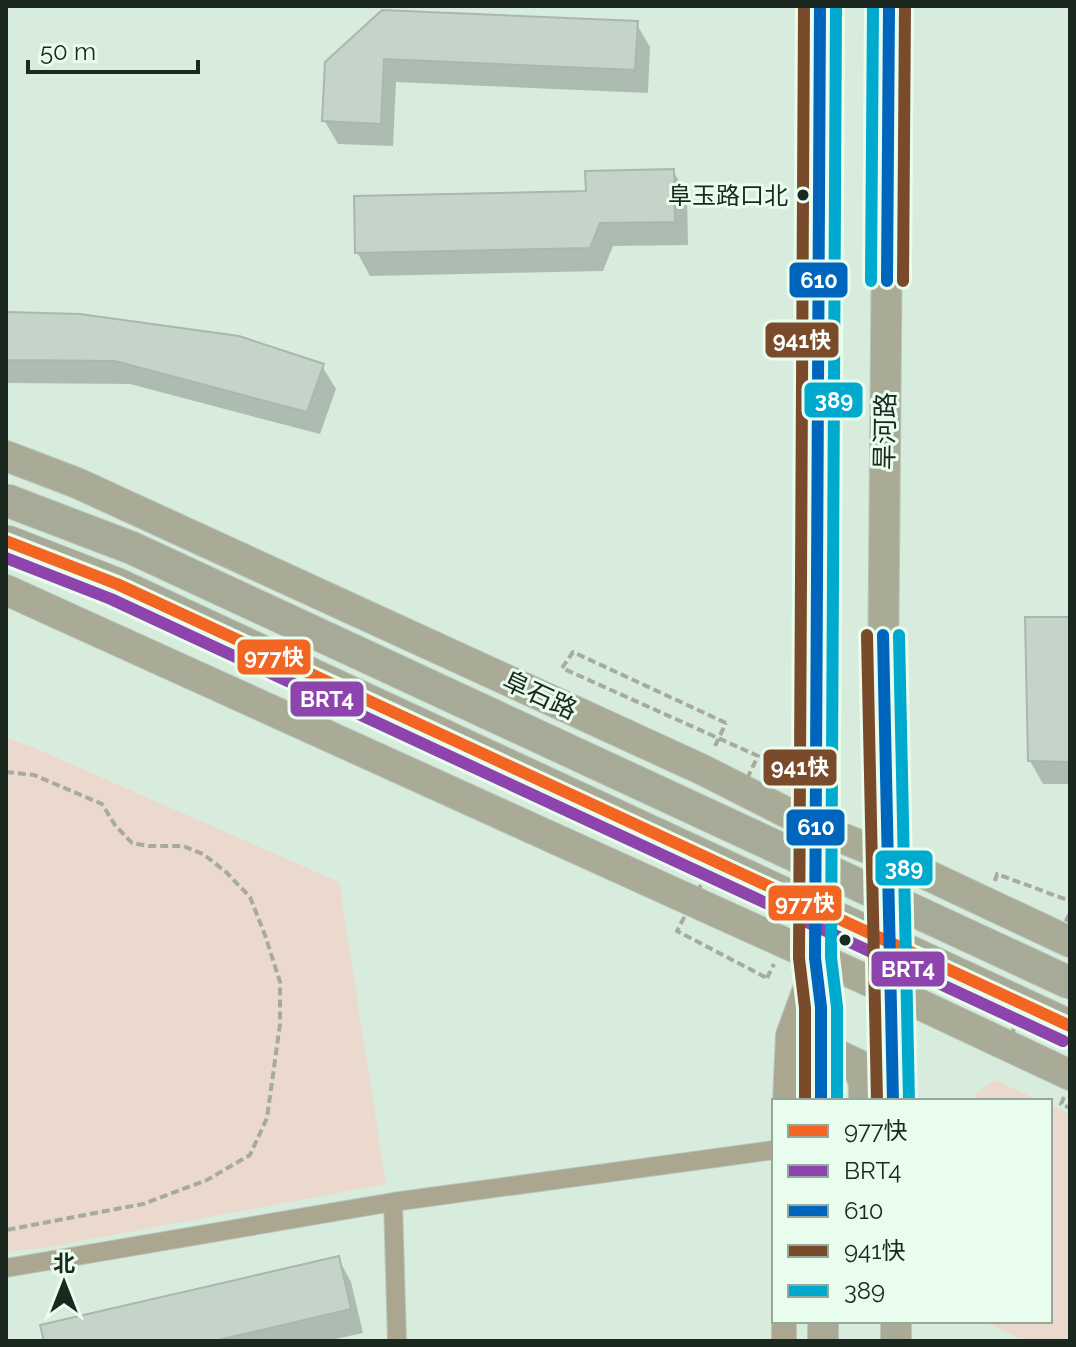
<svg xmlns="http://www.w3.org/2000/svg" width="1076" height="1347" font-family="Raleway,'Noto Sans SC',sans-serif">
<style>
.green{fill:#ead9cc}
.shadow{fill:#0003}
.building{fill:#c4d4c9;stroke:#a9b8ae;stroke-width:2}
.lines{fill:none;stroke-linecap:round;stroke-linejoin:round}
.minor-casing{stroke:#b8c7bc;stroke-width:20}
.tertiary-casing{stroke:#b8c7bc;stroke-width:26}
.primary-casing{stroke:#b8c7bc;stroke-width:32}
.path{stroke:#a7ab9d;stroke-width:4;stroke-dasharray:8 4;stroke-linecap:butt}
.minor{stroke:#aaa690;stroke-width:18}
.tertiary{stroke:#aaa690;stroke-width:24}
.primary{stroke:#a9ab97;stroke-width:30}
.trunk-bridge-casing{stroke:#b8c7bc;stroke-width:34;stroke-linecap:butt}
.path-bridge{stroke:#a7ab9d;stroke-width:4;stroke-dasharray:8 4;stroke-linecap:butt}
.trunk-bridge{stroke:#a7aa96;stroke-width:32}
.bus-1-casing{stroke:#e8fded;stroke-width:18}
.bus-2-casing{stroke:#e8fded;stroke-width:18}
.bus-3-casing{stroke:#e8fded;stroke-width:18}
.bus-4-casing{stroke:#e8fded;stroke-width:18}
.bus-5-casing{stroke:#e8fded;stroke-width:18}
.bus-1{stroke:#f26522;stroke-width:12}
.bus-2{stroke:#8e44ad;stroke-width:12}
.bus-3{stroke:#0065bd;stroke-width:12}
.bus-4{stroke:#7a4b2a;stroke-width:12}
.bus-5{stroke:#00a9ce;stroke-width:12}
.bus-dot{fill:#1b281f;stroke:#e8fded;stroke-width:3}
.labels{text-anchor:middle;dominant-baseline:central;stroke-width:6;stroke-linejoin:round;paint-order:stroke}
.bus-label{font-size:24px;fill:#1b281f;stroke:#e8fded;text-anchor:end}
.street-label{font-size:26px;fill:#1b281f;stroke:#e8fded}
.line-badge{stroke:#e8fded;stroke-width:3}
.badge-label{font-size:22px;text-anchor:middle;font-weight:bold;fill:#fff}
</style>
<rect width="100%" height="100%" fill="#d8ecde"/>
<path class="green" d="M6 738 37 749 339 882 386 1184 43 1248 6 1252Z
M995 1080 1041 1101H974L975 1094Z
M1050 1105 1070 1114V1341H1025L983 1321H1050Z"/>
<path class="shadow" d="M636 23 650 47 648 93 396 82 393 146 338 144 324 120 327 63Z
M673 171 687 194 688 245 613 246 603 271 370 276 357 252Z
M6 314 322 366 336 389 320 434 130 384 6 383Z
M1070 619V784H1043L1030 761Z
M338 1258 351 1282 363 1333 327 1341H46Z"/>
<path class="building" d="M382 10 638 21 635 70 384 59 381 124 322 121 325 62Z
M674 169 675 222 600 223 590 248 355 253 354 196 586 191 585 171Z
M6 312 80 314 239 336 324 364 307 412 115 361 6 360Z
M1025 617H1070V762L1028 761Z
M339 1256 351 1309 214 1341H44L40 1325Z"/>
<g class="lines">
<g class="minor-casing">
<path id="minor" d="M393 1202 397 1341
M6 1268 393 1202 774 1150"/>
</g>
<g class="tertiary-casing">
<path id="tertiary" d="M785 1101 788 1035 815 961
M784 1321V1341"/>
</g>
<g class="primary-casing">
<path id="primary" d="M820 6 815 958 821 1007V1101
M889 6 883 679 893 1101
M6 456 77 483 703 770 817 828 887 856 1070 942
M6 590 891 991 1070 1075
M821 1066 840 1056 857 1064 864 1083V1101
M823 1321V1341
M896 1321V1341"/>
</g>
<path class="path" d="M715 746 726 723
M6 772 34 775 102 804 115 825 132 843 149 846H183L203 854 226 872 250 897 265 935 280 982V1024L267 1118 250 1155 207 1180 143 1204 6 1230
M995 881 997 874 1070 901
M767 978 774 964
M1064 1097 1061 1104 1070 1108"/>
<use href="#minor" class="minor"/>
<use href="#tertiary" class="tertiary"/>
<use href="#primary" class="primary"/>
<g class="trunk-bridge-casing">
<path id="trunk-bridge" d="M6 500 132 548 1070 983
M6 541 117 584 1070 1026"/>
</g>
<path class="path-bridge" d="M726 723 573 652 562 668 758 756 740 793 821 832
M701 885 677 931 767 978
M1055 943 1070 913
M1014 1029 1002 1053 1070 1085"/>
<use href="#trunk-bridge" class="trunk-bridge"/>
<g class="bus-1-casing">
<path id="bus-1" d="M6 541 117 584 1070 1026"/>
</g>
<g class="bus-2-casing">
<path id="bus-2" d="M6 558 111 599 1063 1041"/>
</g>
<g class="bus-3-casing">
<path id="bus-3" d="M820 6 815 958 821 1007V1101
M887 281 889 6
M883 635 893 1101"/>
</g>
<g class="bus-4-casing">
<path id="bus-4" d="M804 6 799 958 805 1008V1101
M903 281 905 6
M867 635 877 1101"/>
</g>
<g class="bus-5-casing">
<path id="bus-5" d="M836 6 831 957 837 1007V1101
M871 281 873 6
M899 635 909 1101"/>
</g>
<use href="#bus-1" class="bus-1"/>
<use href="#bus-2" class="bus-2"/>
<use href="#bus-3" class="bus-3"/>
<use href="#bus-4" class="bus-4"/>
<use href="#bus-5" class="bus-5"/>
</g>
<g class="bus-dot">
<circle cx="803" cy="195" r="7"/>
<circle cx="845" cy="940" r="7"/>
</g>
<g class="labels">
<g class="bus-label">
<text x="788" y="195">阜玉路口北</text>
</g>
<g class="street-label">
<text transform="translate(885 431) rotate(-89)">旱河路</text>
<text transform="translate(540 695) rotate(25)">阜石路</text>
</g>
</g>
<g class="line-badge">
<rect x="788" y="261" width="61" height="38" rx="8" fill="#0065bd"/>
<rect x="764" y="321" width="76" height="38" rx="8" fill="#7a4b2a"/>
<rect x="803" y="381" width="61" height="38" rx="8" fill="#00a9ce"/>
<rect x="236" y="638" width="76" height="38" rx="8" fill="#f26522"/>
<rect x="289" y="680" width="76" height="38" rx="8" fill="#8e44ad"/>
<rect x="762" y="748" width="76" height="39" rx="8" fill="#7a4b2a"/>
<rect x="785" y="808" width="61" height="39" rx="8" fill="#0065bd"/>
<rect x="874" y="849" width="60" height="38" rx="8" fill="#00a9ce"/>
<rect x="767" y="884" width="76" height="38" rx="8" fill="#f26522"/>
<rect x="870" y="950" width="76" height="38" rx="8" fill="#8e44ad"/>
</g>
<g class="badge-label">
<text x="819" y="288">610</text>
<text x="802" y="348">941快</text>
<text x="834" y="408">389</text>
<text x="274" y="665">977快</text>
<text x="327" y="707">BRT4</text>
<text x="800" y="775">941快</text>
<text x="816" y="835">610</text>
<text x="904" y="876">389</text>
<text x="805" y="911">977快</text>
<text x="908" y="977">BRT4</text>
</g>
<rect width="1076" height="1347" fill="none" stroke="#1b281f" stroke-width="16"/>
<rect x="772" y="1099" width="280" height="224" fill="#e8fded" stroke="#96a89b" stroke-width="2"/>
<rect x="788" y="1125" width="40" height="12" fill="#f26522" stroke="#96a89b" stroke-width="2"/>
<text x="844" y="1139" font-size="24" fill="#1b281f">977快</text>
<rect x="788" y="1165" width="40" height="12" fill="#8e44ad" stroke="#96a89b" stroke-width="2"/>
<text x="844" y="1179" font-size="24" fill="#1b281f">BRT4</text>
<rect x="788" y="1205" width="40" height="12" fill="#0065bd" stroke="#96a89b" stroke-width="2"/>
<text x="844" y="1219" font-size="24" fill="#1b281f">610</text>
<rect x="788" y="1245" width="40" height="12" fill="#7a4b2a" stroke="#96a89b" stroke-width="2"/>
<text x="844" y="1259" font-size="24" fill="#1b281f">941快</text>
<rect x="788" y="1285" width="40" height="12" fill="#00a9ce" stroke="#96a89b" stroke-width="2"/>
<text x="844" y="1299" font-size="24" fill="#1b281f">389</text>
<g transform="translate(64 1283)" stroke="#e8fded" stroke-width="6" paint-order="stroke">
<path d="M0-6L14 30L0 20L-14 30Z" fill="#1b281f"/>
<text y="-12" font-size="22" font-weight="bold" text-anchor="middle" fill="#1b281f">北</text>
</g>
<path d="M28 60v12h170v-12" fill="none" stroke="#1b281f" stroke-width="4"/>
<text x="40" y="60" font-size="24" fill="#1b281f" stroke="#e8fded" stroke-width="6" paint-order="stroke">50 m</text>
</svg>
